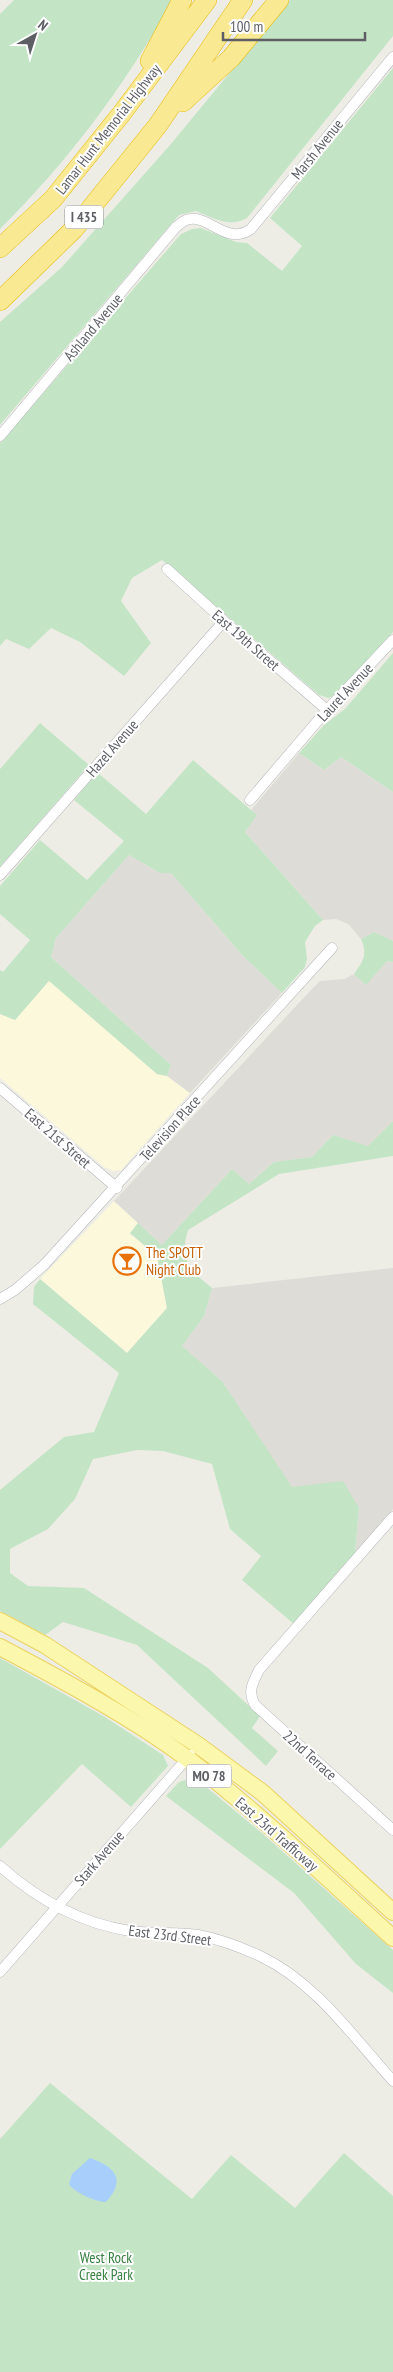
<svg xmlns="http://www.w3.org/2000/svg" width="393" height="2372" font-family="'PT Sans Narrow',sans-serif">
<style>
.commercial{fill:#fcf8dc}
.industrial{fill:#dddcd7}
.green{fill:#c3e5c6}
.water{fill:#a8cffb}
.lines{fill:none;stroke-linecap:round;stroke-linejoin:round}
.minor-casing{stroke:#b5b7bb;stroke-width:11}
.primary-casing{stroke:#ebd361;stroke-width:18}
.motorway-casing{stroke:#e9ba0a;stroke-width:20}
.minor{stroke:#fff;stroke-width:10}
.primary{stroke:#fbf7ad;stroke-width:16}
.motorway{stroke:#f8e992;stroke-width:19}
.labels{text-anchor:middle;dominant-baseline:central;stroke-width:4;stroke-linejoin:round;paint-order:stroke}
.shield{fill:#fff;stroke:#8e8f93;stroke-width:1}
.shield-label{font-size:14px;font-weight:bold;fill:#5d5f65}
.street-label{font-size:15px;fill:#5d5f65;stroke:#fff}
.food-label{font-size:15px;fill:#c56008;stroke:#fff;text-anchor:start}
.park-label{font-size:15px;fill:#388042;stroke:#fff}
</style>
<rect width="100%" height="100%" fill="#eeede5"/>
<path class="commercial" d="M49 980 157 1074 167 1076 190 1093 121 1170 113 1171 104 1167 0 1078V1014L15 1020Z
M114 1201 138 1223 130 1234 157 1256 167 1308 127 1353 40 1279Z"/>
<path class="industrial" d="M299 753 324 770 341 757 393 792V941L374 932 361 939 348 924 336 919 323 920 245 832 257 815 251 810Z
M129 855 160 873H171L243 956 282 993 190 1093 167 1076 171 1065 51 957 56 938Z
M387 961 393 962V1121L368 1147 333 1135 312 1157 274 1162 249 1184 232 1169 162 1245 114 1201 311 990 320 981 344 979 354 974 366 984Z
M393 1268V1509L355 1554 359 1508 292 1488 222 1381 181 1346 204 1316 212 1288Z"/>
<path class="green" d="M14 0H173C123 88 71 158 0 229V14Z
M290 0H393V36L247 218C230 228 213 218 196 211L179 215 0 425V322L62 267 170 145Z
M393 68V632L336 695 328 698 319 695 162 560 132 578 121 601 151 643 124 676 80 642 51 628 29 649 6 639 0 646V443L181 234 192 229 201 228 236 242 247 243 282 271 302 246 270 218Z
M393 653V792L341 757 324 770 299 753 324 725 345 709Z
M40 723 89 765 0 867V769Z
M193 760 257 815 245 832 323 920 315 926 305 942 307 959 305 967 282 993 243 956 171 873H160L129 855 56 938 51 957 171 1065 167 1076 157 1074 49 981 15 1020 0 1014V970L3 972 30 940 0 914V886L40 840 87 880 124 841 74 800 97 772 146 814Z
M374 932 393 941V962L387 961 366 985 354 974C363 961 368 955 361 939Z
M393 1121V1156L279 1174 188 1230 185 1242 188 1268 212 1288 204 1316 182 1346 222 1381 292 1487 343 1481 359 1508 355 1554 294 1624 242 1580 261 1556 230 1529 212 1464 163 1451 137 1450 93 1459 75 1499 48 1529 10 1549V1573L28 1586 84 1588 208 1668 260 1716 252 1728 278 1751 266 1766 137 1645 63 1622 45 1635 0 1611V1490L64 1437 94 1432 119 1373 33 1304 34 1287 40 1279 127 1353 167 1308 157 1256 130 1233 138 1223 162 1245 232 1169 249 1184 274 1162 312 1157 333 1135 368 1146Z
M0 1658 105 1717 163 1755 168 1766 131 1807 82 1764 0 1849Z
M189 1779 205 1786 263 1834 393 1950V1993L356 1964 294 1893 166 1796 179 1782Z
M50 2083 192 2199 231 2155 295 2208 344 2153 393 2196V2372H0V2139Z"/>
<path class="water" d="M90 2158C116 2167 126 2180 106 2202 98 2203 73 2192 69 2184L72 2174Z"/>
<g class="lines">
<g class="minor-casing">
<path id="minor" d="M0 436 176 227C179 225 183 221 186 220 208 212 226 247 251 229L393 57
M167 569 224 621 327 710
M250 800 327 710 393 640
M0 875 224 621
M0 1088 117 1188
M0 1299 15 1290 44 1265 332 948
M393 1517 259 1670C253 1683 247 1691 255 1705L393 1830
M0 1866C38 1900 80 1923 130 1931 152 1934 176 1932 198 1935 219 1939 243 1948 262 1957 316 1983 354 2038 393 2081
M0 1972 190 1755"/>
</g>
<g class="primary-casing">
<path id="primary" d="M0 1621 45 1645 198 1745 263 1793 393 1912
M0 1647C64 1681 130 1716 188 1759 260 1814 326 1877 393 1938"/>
</g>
<g class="motorway-casing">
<path id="motorway" d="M150 61 182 0
M183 102 231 58 279 0
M0 248 53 199 122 113 207 0
M0 301 74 229 158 125 243 0"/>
</g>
<use href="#minor" class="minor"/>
<use href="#primary" class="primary"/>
<use href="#motorway" class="motorway"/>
</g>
<defs>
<g id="bar-ring" transform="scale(1.4375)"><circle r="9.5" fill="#fff" stroke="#e8710a" stroke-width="1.5"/><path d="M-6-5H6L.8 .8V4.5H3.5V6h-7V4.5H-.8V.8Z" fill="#e8710a"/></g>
</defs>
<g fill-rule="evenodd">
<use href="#bar-ring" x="127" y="1261"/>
</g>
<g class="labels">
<g class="shield">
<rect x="65" y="205.5" width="38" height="23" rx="4"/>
<rect x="186.5" y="1764.5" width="45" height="23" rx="4"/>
</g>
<g class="shield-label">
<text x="84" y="217">I 435</text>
<text x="209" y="1776">MO 78</text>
</g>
<g class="street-label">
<text transform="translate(108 129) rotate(-52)">Lamar Hunt Memorial Highway</text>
<text transform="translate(317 149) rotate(-51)">Marsh Avenue</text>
<text transform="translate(93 327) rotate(-50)">Ashland Avenue</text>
<text transform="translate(246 640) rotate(41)">East 19th Street</text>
<text transform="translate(345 692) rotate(-47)">Laurel Avenue</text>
<text transform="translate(112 748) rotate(-49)">Hazel Avenue</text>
<text transform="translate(170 1128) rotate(-48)">Television Place</text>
<text transform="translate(58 1138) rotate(41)">East 21st Street</text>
<text transform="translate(310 1755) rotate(42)">22nd Terrace</text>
<text transform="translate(277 1834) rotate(41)">East 23rd Trafficway</text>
<text transform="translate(99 1858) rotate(-49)">Stark Avenue</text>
<text transform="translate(170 1935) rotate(7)">East 23rd Street</text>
</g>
<g class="food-label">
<text x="146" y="1252">The SPOTT<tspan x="146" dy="17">Night Club</tspan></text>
</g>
<g class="park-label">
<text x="106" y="2257">West Rock<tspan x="106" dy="17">Creek Park</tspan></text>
</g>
</g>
<g transform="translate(35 35) rotate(39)" stroke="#ffffff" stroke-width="4" paint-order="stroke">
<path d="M0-4L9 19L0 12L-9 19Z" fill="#5d5f65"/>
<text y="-8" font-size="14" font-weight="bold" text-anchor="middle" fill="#5d5f65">N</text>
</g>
<path d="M223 32v8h142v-8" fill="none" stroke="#5d5f65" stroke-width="2.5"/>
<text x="230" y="32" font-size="15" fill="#5d5f65" stroke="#ffffff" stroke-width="4" paint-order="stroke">100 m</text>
</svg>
